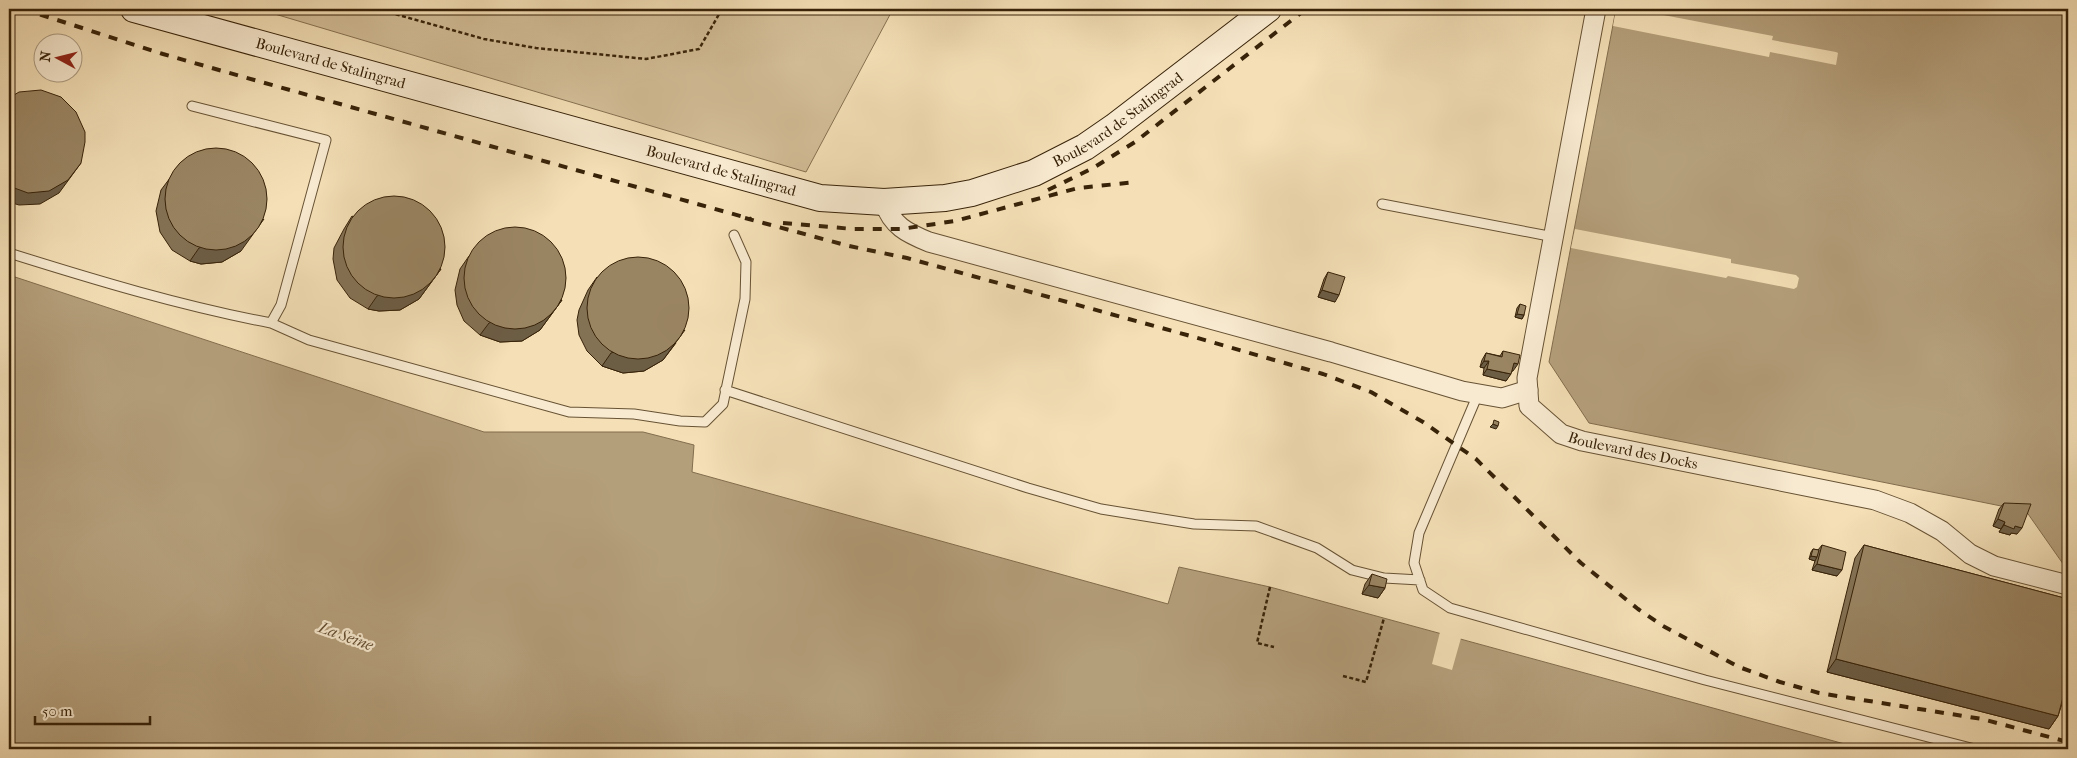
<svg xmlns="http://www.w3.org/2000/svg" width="2077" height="758" font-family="'IM FELL French Canon',serif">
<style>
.green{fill:#d4bf99;stroke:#867151}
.water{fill:#b49f7b;stroke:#826d4d}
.pier{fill:#f4dfb6}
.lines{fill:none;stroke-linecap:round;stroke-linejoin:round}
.lane-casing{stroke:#675234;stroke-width:11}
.street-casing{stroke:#675234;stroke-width:21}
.secondary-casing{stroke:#382309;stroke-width:28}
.path{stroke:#382309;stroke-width:2.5;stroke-dasharray:4 2.5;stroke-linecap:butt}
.lane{stroke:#f8ead0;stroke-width:9}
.street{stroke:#f8ead0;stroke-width:19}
.secondary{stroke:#f8ead0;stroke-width:26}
.rail{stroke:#382309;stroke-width:4;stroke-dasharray:9 9;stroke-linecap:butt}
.wall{fill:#847255;stroke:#382309}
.shaded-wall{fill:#6c5d45;stroke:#382309}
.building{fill:#9a8563;stroke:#382309}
.labels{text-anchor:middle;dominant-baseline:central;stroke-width:4.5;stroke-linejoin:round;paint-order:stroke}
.street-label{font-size:15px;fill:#382309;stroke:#f8ead0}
.water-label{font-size:16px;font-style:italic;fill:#634e31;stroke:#f8ead0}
</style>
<rect width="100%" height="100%" fill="#f4dfb6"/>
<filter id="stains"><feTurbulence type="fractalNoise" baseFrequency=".004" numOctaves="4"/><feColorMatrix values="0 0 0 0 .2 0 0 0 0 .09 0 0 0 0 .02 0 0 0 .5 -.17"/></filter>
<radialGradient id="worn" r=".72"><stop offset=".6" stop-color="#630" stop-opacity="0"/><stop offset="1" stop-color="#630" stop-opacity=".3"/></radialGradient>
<path class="green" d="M258 9H893L806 172Z"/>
<path class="water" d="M1616 9H2068V571L2026 511 1589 423 1549 362Z
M9 275 484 432H643L694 445 692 472 1168 604 1179 567 1270 587 1863 749H9Z"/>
<path class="pier" d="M1616 9H1632L1773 36 1772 40 1836 52 1838 53 1836 65 1770 52 1769 57 1613 26Z
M1575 229 1731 259V263L1796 275 1799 278 1797 287 1794 289 1728 276 1726 278 1571 248Z
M1440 632 1461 638 1452 670 1432 664Z"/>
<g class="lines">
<g class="lane-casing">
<path id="lane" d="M1382 204 1554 237
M9 253C95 280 181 306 271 323L281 305 326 140 192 106
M271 323 309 340 569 412 634 414 680 421 705 422 723 404 745 299 746 262 734 235
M725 390 1028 488 1101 509 1194 524 1256 526 1317 548 1352 570 1384 578 1420 580
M1478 394 1419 533 1414 563 1423 590 1450 608 1705 680 1975 749"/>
</g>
<g class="street-casing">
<g id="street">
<path id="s1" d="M1596 9 1527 378 1529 406 1561 434 1582 441 1875 500 1910 513 1942 531 1970 554 1994 566 2068 585"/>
<path d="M884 202C892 226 907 233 929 242L1331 352 1462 391 1502 398 1528 390"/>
</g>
</g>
<g class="secondary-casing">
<g id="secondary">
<path id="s2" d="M134 9 820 198 884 202 945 198 972 193 1034 173 1085 147 1114 127 1268 9"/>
</g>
</g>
<path class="path" d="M377 9 484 39 536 48 646 59 699 49 722 9
M1270 587 1257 643 1274 647
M1343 676 1366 682 1384 618"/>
<use href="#lane" class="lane"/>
<use href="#street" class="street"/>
<use href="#secondary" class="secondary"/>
<path class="rail" d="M23 9 163 54 240 76 751 219
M1048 190 1093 168 1135 142 1306 9
M745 218 849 246 907 258 1187 335 1323 374 1371 392 1423 422 1476 459 1581 563 1638 609 1663 626 1739 667 1780 682 1819 693 1982 719 2068 742
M783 223 853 229H901L955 221 1078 188 1136 182"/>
</g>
<path class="wall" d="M170 178 241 251 222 262 201 264 190 261 172 250 160 232 156 211 161 190Z
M352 216 441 269 419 299 400 310 379 311 368 309 350 298 337 280 333 259 334 248 344 229Z
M469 256 562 300 540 330 522 341 500 342 480 335 464 321 457 305 455 290 460 269Z
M1328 272 1335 302 1318 297 1324 279Z
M597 277 676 343 663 360 644 371 623 373 602 366 587 351 579 335 577 320 579 310 588 290Z
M1520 304 1524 315 1522 319 1515 317 1517 308Z
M1503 351 1513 371H1512L1506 381 1483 375 1484 368 1480 367 1482 360 1486 353 1500 356Z
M2004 503 2017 534 2011 533 2010 535 1999 532 2001 529 1993 526 1999 509Z
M1822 545 1837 576 1812 570 1815 561 1809 559 1811 552 1813 549 1818 550Z
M1864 545 2068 599V708H2065L2062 704 2058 716 2049 729 1827 672 1855 558Z
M1372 574 1385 588 1378 598 1362 594 1365 584Z"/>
<path class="shaded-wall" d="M81 163 59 193 40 204 19 205 9 202V186Z
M264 219 241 251 222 262 201 264 190 261 199 248Z
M441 269 419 299 400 310 379 311 368 309 377 296Z
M1322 290 1339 295 1335 302 1318 297Z
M562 300 540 330 522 341 500 342 480 335 489 323Z
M1517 314 1524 315 1522 319 1515 317Z
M685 330 663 360 644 371 623 373 602 366 611 353Z
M1484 361H1489L1484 368 1480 367Z
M1514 363 1518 364 1513 371 1509 370Z
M1487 369 1511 374 1506 381 1483 375Z
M1493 424 1498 426 1496 429 1490 427Z
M1998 519 2005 522 2001 529 1993 526Z
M2004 525 2015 526 2022 528 2017 534 2011 533 2010 535 1999 532Z
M1811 556 1817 557 1815 561 1809 559Z
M1817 564 1842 570 1837 576 1812 570Z
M1369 585 1385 588 1378 598 1362 594Z
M1836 659 2058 716 2049 729 1827 672Z
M2068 702V708H2065Z"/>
<path class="building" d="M41 90 61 97 76 112 85 132V142L81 163 68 180 49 191 28 193 9 186V98L19 92Z
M165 199a51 51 0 1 1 102 0a51 51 0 1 1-102 0Z
M343 247a51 51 0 1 1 102 0a51 51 0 1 1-102 0Z
M464 278a51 51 0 1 1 102 0a51 51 0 1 1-102 0Z
M587 308a51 51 0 1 1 102 0a51 51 0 1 1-102 0Z
M1328 272 1345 277 1339 295 1322 290Z
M1520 304 1526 306 1524 315 1517 314Z
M1503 351 1520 355 1518 364 1514 363 1511 374 1487 369 1489 361H1484L1486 353 1502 357Z
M1494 420 1499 422 1498 426 1493 424Z
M2004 503 2031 504 2022 528 2015 526 2014 529 2004 525 2005 522 1998 519Z
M1822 545 1846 552 1842 570 1817 564Z
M1864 545 2068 599V688L2066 686 2058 716 1836 659Z
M1813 549 1819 550 1817 557 1811 556Z
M1372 574 1387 579 1385 588 1369 585Z"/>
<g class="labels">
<g class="street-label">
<text stroke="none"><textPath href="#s2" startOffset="204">Boulevard de Stalingrad</textPath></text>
<text stroke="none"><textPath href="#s2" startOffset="1029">Boulevard de Stalingrad</textPath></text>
<text stroke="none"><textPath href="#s2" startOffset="609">Boulevard de Stalingrad</textPath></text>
<text stroke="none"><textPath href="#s1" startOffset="520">Boulevard des Docks</textPath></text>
</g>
<g class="water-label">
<text transform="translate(346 636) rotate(20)">La Seine</text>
</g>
</g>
<rect width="2077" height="758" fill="none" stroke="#f4dfb6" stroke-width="30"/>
<rect x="10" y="10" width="2057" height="738" fill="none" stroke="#382309" stroke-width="2.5"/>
<rect x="15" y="15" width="2047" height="728" fill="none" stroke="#382309"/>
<g transform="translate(58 58) rotate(277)"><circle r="24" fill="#f8ead0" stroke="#ab9a80"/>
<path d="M0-4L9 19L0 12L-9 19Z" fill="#8f2418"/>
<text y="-8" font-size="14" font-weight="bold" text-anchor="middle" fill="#382309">N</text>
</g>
<path d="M35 716v8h115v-8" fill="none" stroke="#382309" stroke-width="2.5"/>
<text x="42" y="716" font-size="15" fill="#382309" stroke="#f8ead0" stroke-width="4" paint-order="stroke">50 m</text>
<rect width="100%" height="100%" filter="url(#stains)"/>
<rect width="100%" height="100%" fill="url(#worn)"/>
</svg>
